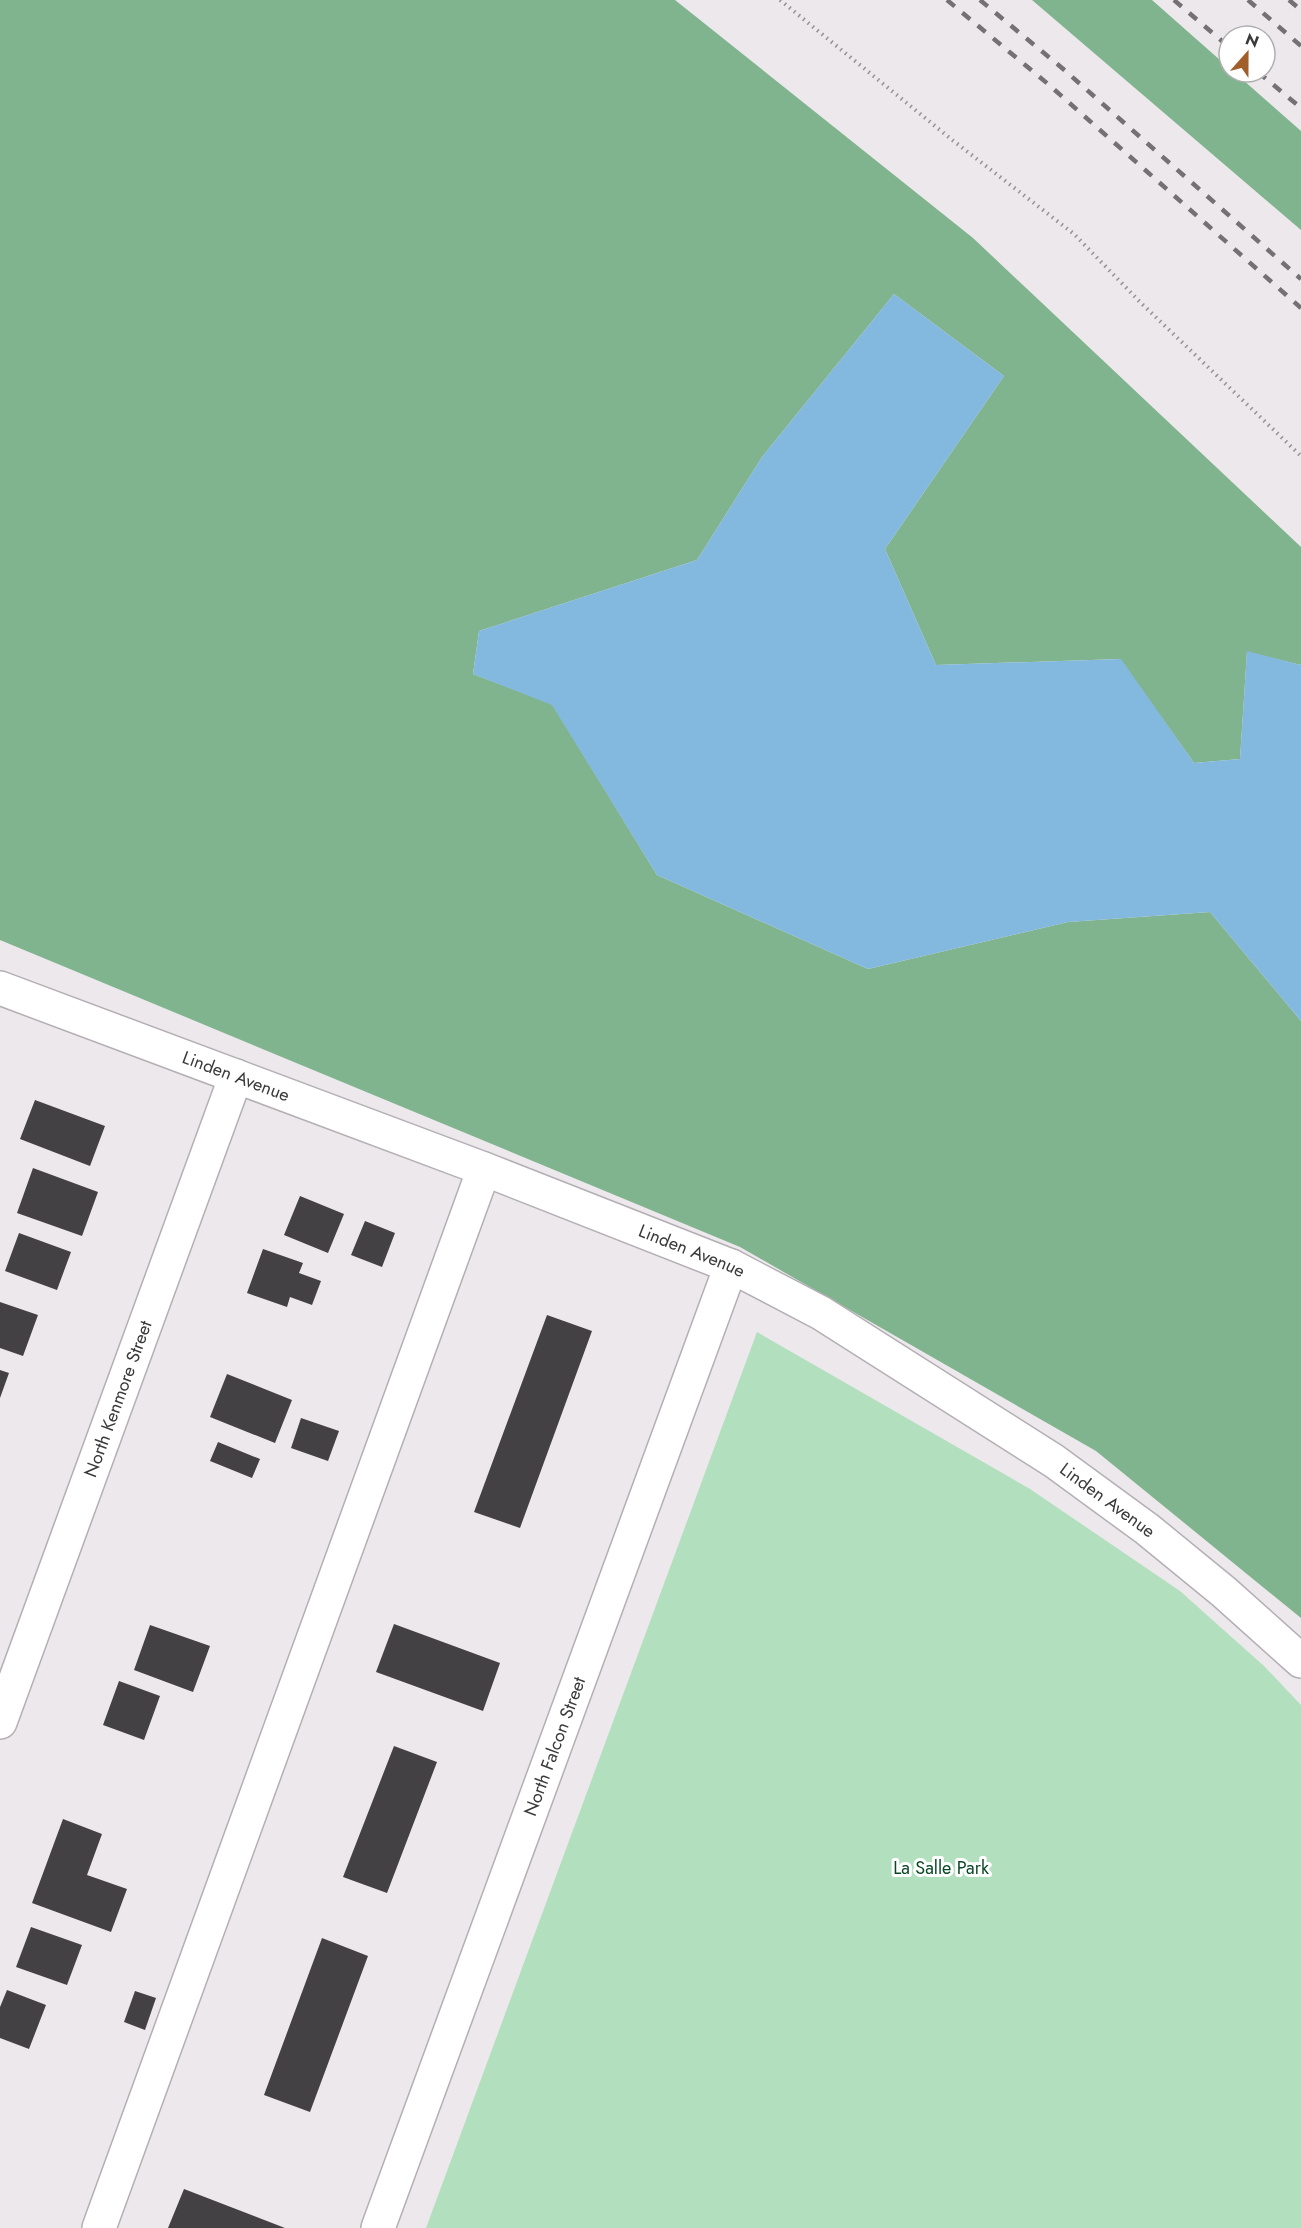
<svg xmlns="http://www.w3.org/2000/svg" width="1301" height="2228" font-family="Jost,sans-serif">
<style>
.green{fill:#b2e0be}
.forest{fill:#80b48e}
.water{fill:#83b9de}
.building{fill:#444144}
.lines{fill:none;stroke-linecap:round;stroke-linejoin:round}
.minor-casing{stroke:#b4afb4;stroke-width:36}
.path{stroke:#959295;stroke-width:4;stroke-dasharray:1.5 4.5;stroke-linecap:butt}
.minor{stroke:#fff;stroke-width:33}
.rail{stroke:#747174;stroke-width:4.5;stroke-dasharray:10 10;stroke-linecap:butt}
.labels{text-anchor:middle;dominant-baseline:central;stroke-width:6;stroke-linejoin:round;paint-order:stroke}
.street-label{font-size:18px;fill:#3b393b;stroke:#fff}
.park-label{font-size:18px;fill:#094824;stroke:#fff}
</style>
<rect width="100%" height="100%" fill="#ece8ec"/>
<path class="green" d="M757 1332 1030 1489 1180 1591 1264 1666 1301 1705V2228H426Z"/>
<path class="forest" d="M0 0H675L973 238 1301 547V665L1247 652 1240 759 1194 763 1120 659 936 665 885 549 1004 376 894 294 762 457 697 560 479 631 473 674 552 704 657 875 868 969 1068 922 1210 912 1301 1021V1618L1096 1451 740 1247 0 940Z
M1032 0H1152L1229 68V72H1234L1301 131V230Z"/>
<path class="water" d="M894 294 1004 376 885 549 936 665 1121 659 1194 763 1240 759 1247 651 1301 665V1021L1210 912 1068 922 868 969 657 875 552 705 473 674 479 631 697 560 762 457Z"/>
<path class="building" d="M35 1100 105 1126 90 1166 20 1139Z
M33 1168 98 1192 82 1236 17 1213Z
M300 1196 344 1214 328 1253 284 1235Z
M365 1221 395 1233 382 1267 351 1255Z
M19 1233 71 1252 57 1290 5 1271Z
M263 1249 303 1263 299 1273 321 1281 312 1305 290 1297 287 1307 247 1293Z
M0 1302 38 1315 23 1356 0 1348Z
M547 1315 592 1331 520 1528 474 1512Z
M0 1370 9 1373 0 1398Z
M227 1374 292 1400 275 1443 210 1417Z
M301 1418 339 1431 328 1461 291 1448Z
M218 1442 260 1459 252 1478 210 1461Z
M394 1624 500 1663 483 1711 376 1672Z
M150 1625 210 1646 193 1692 134 1670Z
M119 1681 160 1696 144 1740 103 1725Z
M394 1746 437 1762 387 1893 343 1877Z
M63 1819 102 1834 87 1875 127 1889 111 1932 32 1903Z
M31 1927 82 1945 67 1985 16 1967Z
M322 1938 368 1956 310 2112 264 2095Z
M7 1990 46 2005 29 2049 0 2038V2007Z
M135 1991 156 1998 145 2030 124 2022Z
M184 2189 285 2228H168Z"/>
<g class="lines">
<g class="minor-casing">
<g id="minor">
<path id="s1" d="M0 988 484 1169 731 1266 821 1313 1054 1461 1147 1529 1224 1592 1301 1661"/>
<path id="s2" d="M0 1722 236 1076"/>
<path d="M99 2228 484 1169"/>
<path id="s3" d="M378 2228 731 1266"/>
</g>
</g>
<path class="path" d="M780 0 951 139 1074 234 1141 303 1301 456"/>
<use href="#minor" class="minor"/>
<path class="rail" d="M947 0 1048 84 1301 308
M980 0 1062 68 1301 279
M1174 0 1229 47
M1248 0 1301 46
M1289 0 1301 10
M1258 72 1301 108"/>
</g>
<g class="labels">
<g class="street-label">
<text stroke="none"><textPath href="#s1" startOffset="252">Linden Avenue</textPath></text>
<text stroke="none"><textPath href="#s1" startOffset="740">Linden Avenue</textPath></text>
<text stroke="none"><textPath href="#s2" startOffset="344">North Kenmore Street</textPath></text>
<text stroke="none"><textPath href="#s1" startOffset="1226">Linden Avenue</textPath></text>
<text stroke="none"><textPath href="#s3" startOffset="513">North Falcon Street</textPath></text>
</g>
<g class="park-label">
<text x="941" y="1868">La Salle Park</text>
</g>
</g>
<g transform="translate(1247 54) rotate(21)"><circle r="28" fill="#ffffff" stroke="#b1b0b1" stroke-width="1.5"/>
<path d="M0-4.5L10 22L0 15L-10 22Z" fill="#a05f2a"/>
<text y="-9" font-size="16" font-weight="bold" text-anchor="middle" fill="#3b393b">N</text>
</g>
</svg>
